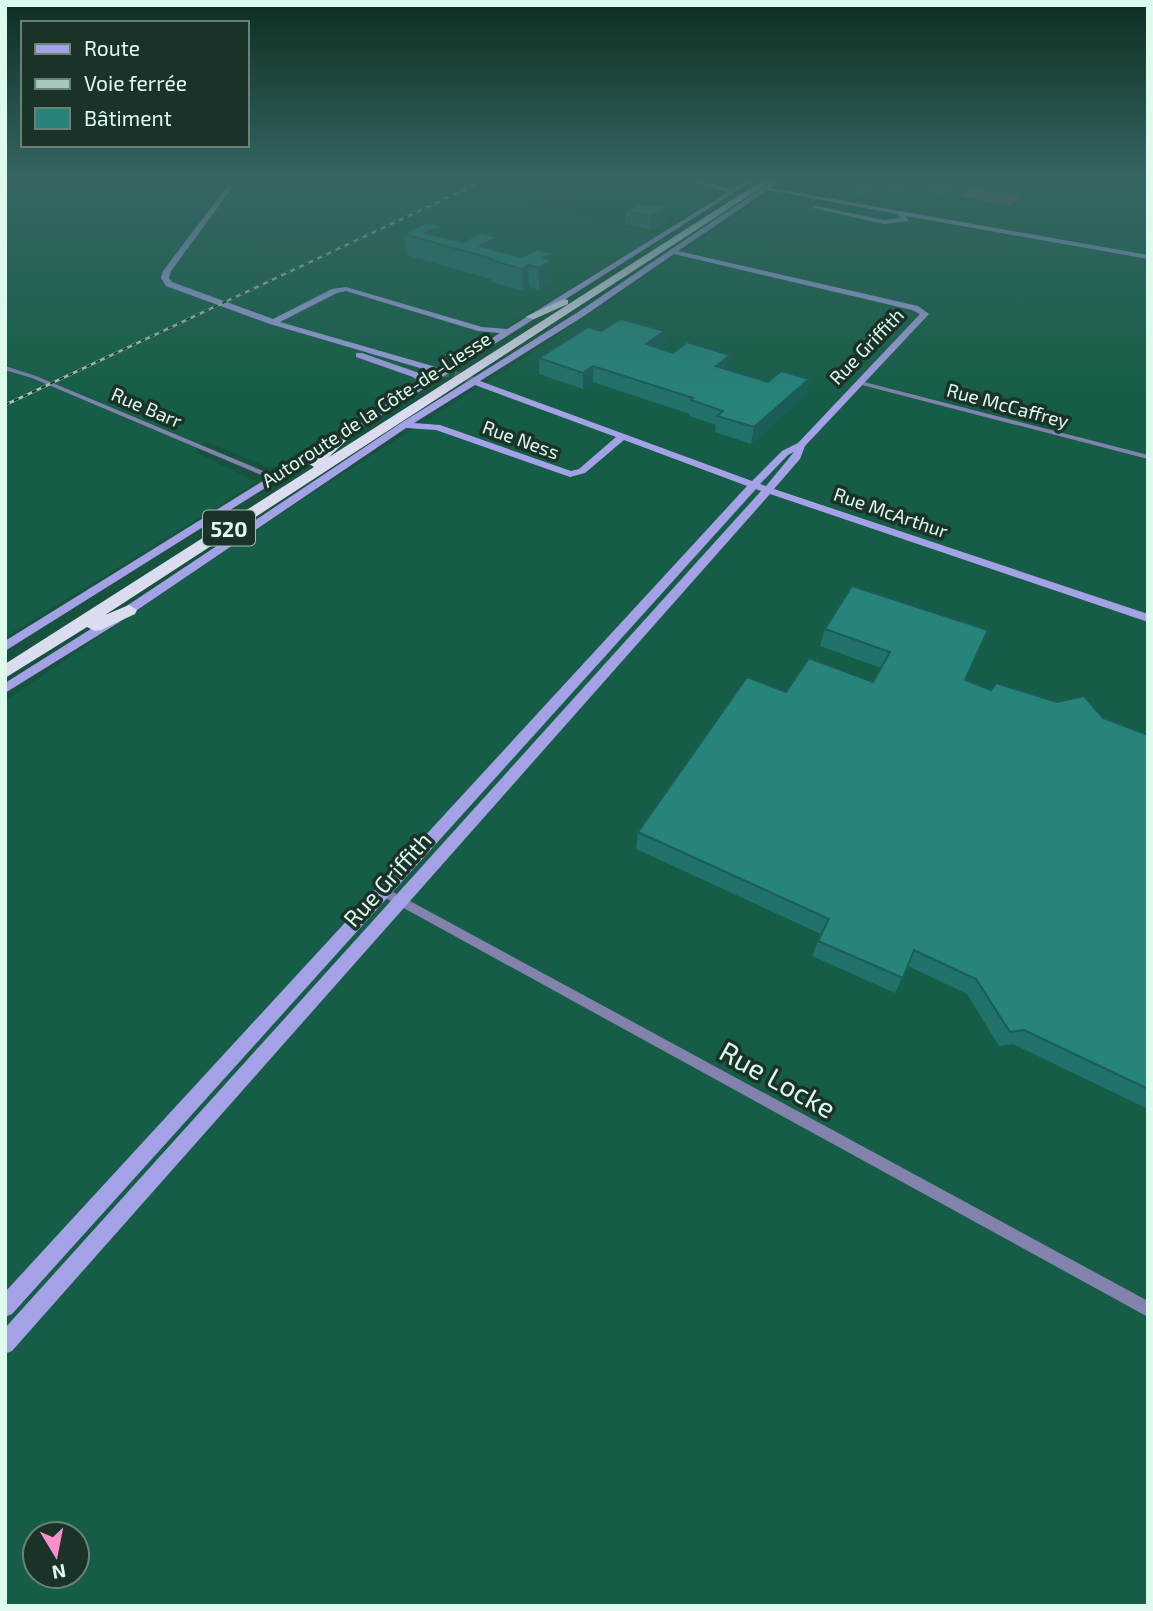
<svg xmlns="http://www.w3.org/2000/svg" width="1153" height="1611" font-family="'Exo 2',sans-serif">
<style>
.built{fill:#155d46;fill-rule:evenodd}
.green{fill:#a6467f}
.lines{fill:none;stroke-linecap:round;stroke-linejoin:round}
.secondary-tunnel-far1{stroke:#356b58;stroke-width:7;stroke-dasharray:7 3.5;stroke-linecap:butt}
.secondary-tunnel{stroke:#356b58;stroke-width:9;stroke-dasharray:9 4.5;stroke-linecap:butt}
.street{fill:#8382ad;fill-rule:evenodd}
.secondary{fill:#a5a1e6;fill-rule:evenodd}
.highway{fill:#dcdcf1;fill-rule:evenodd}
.rail-casing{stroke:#a4c9ba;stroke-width:2.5}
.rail{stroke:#1b3229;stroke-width:2;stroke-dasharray:5;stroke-linecap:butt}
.wall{fill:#21726a}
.shaded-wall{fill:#1b5c56}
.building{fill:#26847b;stroke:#1b5c56;stroke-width:2}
.labels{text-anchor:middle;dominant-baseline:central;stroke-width:7;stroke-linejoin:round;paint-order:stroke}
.far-street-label{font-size:19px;fill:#ddfaed;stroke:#1b3229}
.shield{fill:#1b3229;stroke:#a3beb2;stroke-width:2}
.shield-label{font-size:21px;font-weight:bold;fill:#ddfaed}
.street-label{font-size:23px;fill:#ddfaed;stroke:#1b3229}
.near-street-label{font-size:28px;fill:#ddfaed;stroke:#1b3229}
</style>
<rect width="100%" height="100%" fill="#17523e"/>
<path class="built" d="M5 180H740L682 218 557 189 529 202 658 235 506 327 499 329 483 343 430 373 282 467H268L207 442 193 451 257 482 5 637Z
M790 180H1148V1606H5V701L281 513 495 377ZM35 1534H77V1576H35Z"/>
<path class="green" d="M971 186 1020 195 1011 206 961 196Z"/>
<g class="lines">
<path class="secondary-tunnel-far1" d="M739 184 769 190"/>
<path class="secondary-tunnel" d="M441 371 478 383"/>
<path class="street" d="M5 366 36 376 280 478 273 480 32 378 5 370Z
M860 381 1148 455V459L858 384 857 383Z
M384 887 1148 1301V1317L380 895 378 892 380 889Z"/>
<path class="secondary" d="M232 180H238L171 271 169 278 172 282 273 319 332 289 346 287 482 327 507 329 728 192 683 180H696L733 189 746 180H754L433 383 432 386H428L5 651V641L421 383 413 377 356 357V353H362L419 373 427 379 437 373 270 324 166 286 161 278 163 271ZM346 291 478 331 500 333 443 369 280 322 337 293Z
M774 180H782L771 188 1148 255V259L906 216 908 221 884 224 813 208 816 206 884 220 901 218 897 214 768 190 678 251 918 306 929 314 805 446 800 459 774 489 1148 614V622L770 494 12 1351 5 1354V1328L761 491 756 489 12 1314 5 1317V1292L747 486 624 440 585 473 570 477 436 430 406 428 118 623 5 693V683L110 617 401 423 578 312ZM674 254 912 310 920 314 798 443 782 451 752 481 480 381 584 316ZM475 385 616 437 579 469 571 471 440 425 414 423ZM794 452 766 486 760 484 788 455Z"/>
<path class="highway" d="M763 180H773L105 615 129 605 137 610 135 614 101 630 95 631 87 627 5 678V664L314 467 308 463 310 460 345 428 350 427 356 431 329 457Z
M564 299 568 300V304L534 319 525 317Z"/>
<g class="rail-casing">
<path id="rail" d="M5 405 485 180"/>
</g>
<use href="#rail" class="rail"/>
</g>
<path class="wall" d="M822 180H966L964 188 956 196 914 188 901 200 860 193V192L822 184Z
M1078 180H1122L1113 192 1076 185Z
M626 211 667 221 650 230 625 224Z
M403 234 441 237 463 242 497 237 498 250 553 274V282L539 290 529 287 523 291 491 282V279L406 255Z
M601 331H665L664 347 660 349 768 382 809 379 806 395 751 444 715 432 716 425 689 416 690 414 593 382 583 389 539 374V358Z
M825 629 981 647 965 680 991 690 1103 718 1148 735V1109L1013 1044 999 1046 967 994 908 966 895 993 812 956 821 934 636 849 638 832 786 692 873 682 881 668 820 646Z"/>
<path class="shaded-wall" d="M913 180H916L914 188 901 200 904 189Z
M964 180H966L964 188 956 196 958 185Z
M1118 180H1122L1113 192 1117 182Z
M668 207 667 221 650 230 651 217Z
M440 226 442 245 426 233Z
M497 237 498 258 480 246Z
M553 253V282L539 290V268L544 258Z
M528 265 529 287 523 291 522 269Z
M665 331 664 347 645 360 646 344Z
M730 355 728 370 716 366Z
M593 366V382L583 389V373Z
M809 379 806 395 751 444 754 427Z"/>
<path class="building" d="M857 180H913L904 189 862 183 863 182Z
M932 180H964L958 185Z
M638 204 668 207 651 217 626 211Z
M427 222 440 226 426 233 463 242 481 233 497 237 480 246 522 257 537 249 553 253 544 258 552 260 539 268 528 265 522 269 490 260 493 259 403 234Z
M621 319 665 331 646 344 673 353 687 342 730 355 716 366 768 382 781 371 809 379 754 427 717 416 723 411 691 400 693 398 593 366 583 373 539 358 588 327 601 331Z
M852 586 988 630 965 680 991 690 996 683 1057 702 1084 696 1103 718 1148 735V1089L1024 1030 1010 1032 976 979 914 950 903 978 818 941 829 919 638 832 747 677 786 692 809 658 873 682 890 652 825 629Z"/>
<linearGradient id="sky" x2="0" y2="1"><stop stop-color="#0d2d22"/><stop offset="0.44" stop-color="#366663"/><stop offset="1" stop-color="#366663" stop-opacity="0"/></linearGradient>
<rect width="1153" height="406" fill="url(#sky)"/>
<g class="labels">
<g class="far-street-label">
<text transform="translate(866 346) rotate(-46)">Rue Griffith</text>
<text transform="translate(1008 405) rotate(15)">Rue McCaffrey</text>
<text transform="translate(147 407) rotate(23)">Rue Barr</text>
<text transform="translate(376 409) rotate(-33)">Autoroute de la Côte-de-Liesse</text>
<text transform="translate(521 439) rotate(20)">Rue Ness</text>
<text transform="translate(891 512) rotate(19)">Rue McArthur</text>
</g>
<rect class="shield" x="203" y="510.5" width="52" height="35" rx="5"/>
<g class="shield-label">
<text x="229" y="528">520</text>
</g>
<g class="street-label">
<text transform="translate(387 879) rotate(-48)">Rue Griffith</text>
</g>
<g class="near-street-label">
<text transform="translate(778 1079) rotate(29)">Rue Locke</text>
</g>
</g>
<rect width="1153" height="1611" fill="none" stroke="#ddfaed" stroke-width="14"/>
<rect x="21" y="21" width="228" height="126" fill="#1b3229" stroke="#698277" stroke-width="2"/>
<rect x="35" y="44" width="35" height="10" fill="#a5a1e6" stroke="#698277" stroke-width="2"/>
<text x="84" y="56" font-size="21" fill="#ddfaed">Route</text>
<rect x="35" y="79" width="35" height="10" fill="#a4c9ba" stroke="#698277" stroke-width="2"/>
<text x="84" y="91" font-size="21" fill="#ddfaed">Voie ferrée</text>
<rect x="35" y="108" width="35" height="21" fill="#26847b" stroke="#698277" stroke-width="2"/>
<text x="84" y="126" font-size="21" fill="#ddfaed">Bâtiment</text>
<g transform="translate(56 1555) rotate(170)"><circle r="33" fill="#1b3229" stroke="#698277" stroke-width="2"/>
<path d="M0-5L12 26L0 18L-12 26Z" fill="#f990ca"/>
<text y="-10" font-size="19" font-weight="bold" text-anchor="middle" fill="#ddfaed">N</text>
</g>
</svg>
